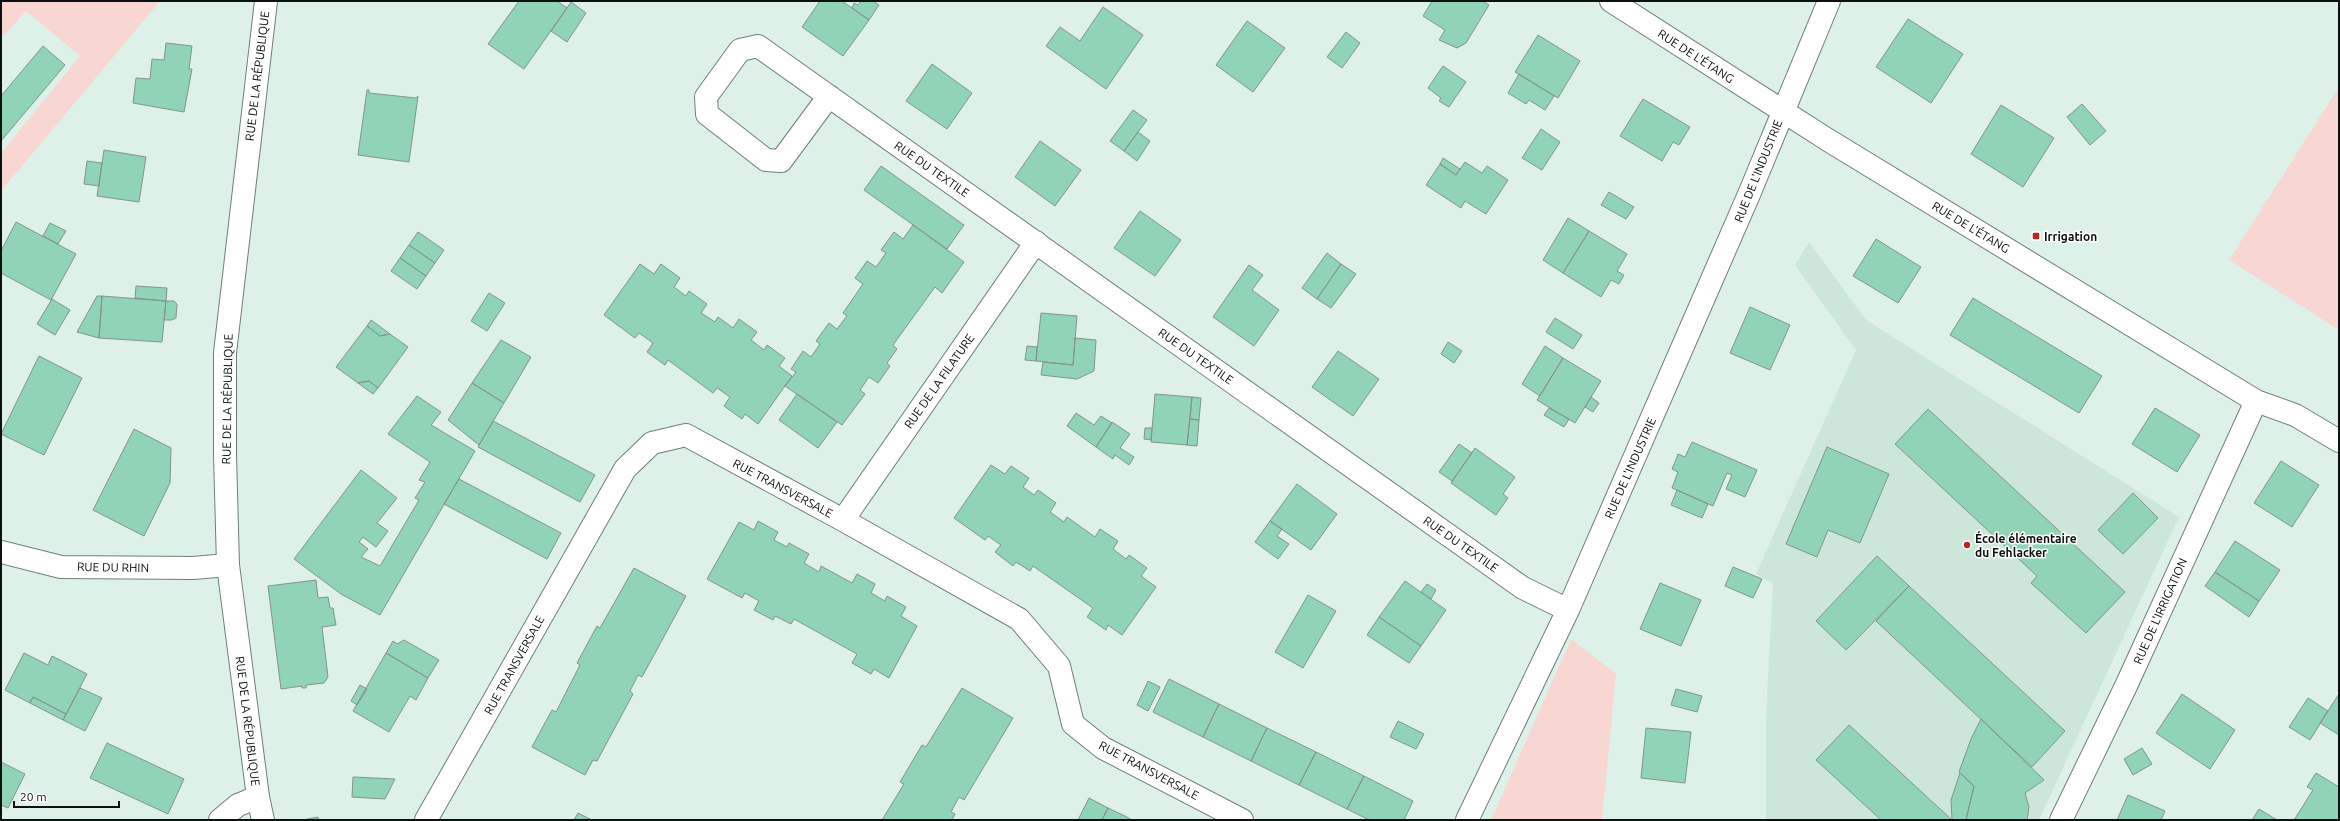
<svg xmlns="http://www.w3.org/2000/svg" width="2340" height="821" font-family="Ubuntu,sans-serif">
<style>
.built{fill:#cce7da}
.green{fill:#f8d6d1}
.building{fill:#90d3b7;stroke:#83948c}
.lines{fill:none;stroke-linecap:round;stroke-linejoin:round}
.minor-casing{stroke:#6e7f78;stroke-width:24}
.secondary-casing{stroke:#6e7f78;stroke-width:24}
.minor{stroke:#fff;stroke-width:22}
.secondary{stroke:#fff;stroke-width:22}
.poi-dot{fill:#b62722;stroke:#fff;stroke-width:1.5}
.labels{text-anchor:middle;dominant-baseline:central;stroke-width:3;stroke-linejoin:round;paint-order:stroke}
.street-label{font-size:12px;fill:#0a110e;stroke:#fff}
.poi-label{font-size:12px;font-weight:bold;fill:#0a110e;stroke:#fff;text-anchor:start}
</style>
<rect width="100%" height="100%" fill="#def1e9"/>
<path class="built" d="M1809 242 1866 320 2179 517 2039 820H1766V716L1773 584 1756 574 1856 350 1795 265Z"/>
<path class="green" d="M1 1H160L1 191V153L80 56 26 11 4 36 1 33Z
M2339 87V330L2229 260Z
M1571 639 1616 674 1602 820H1491Z"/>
<path class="building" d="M519 1H557L567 8 524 69 488 44Z
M820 1H842L869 20 843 56 802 27Z
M861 1H873L879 5 869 20 852 8 854 3 858 5Z
M1432 1H1482L1489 5 1466 43 1457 48 1439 40 1445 30 1423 16Z
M571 2 586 13 567 42 551 31Z
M1103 7 1143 35 1106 89 1046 46 1060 27 1080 41Z
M1908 19 1963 54 1931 103 1876 67Z
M1247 21 1285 48 1253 92 1216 65Z
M1346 32 1360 43 1342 68 1327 57Z
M1538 35 1580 61 1558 98 1515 72Z
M166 43 192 46 189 69H192L184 112 133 103 136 78 150 79 152 59 164 60Z
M43 46 65 65 1 141V96Z
M932 64 972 93 947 129 906 101Z
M1443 66 1466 82 1449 107 1439 101 1441 98 1428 88Z
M1519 74 1554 96 1545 110 1529 100 1526 104 1508 93Z
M367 90H369V93L416 98 418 96 409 162 358 155Z
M1643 99 1690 127 1679 145 1673 142 1662 161 1620 136Z
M2082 104 2106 131 2090 145 2067 117Z
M2001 105 2054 138 2023 187 1971 154Z
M1133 110 1147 120 1124 151 1110 141Z
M1541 129 1560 142 1542 170 1522 158Z
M1138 132 1150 141 1137 161 1124 151Z
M1040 141 1081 170 1055 206 1015 177Z
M104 150 146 157 139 202 97 196Z
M1443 158 1460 169 1456 175 1440 164Z
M87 161 102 163 99 186 84 184Z
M1465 162 1482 173 1487 166 1508 180 1486 214 1465 201 1461 208 1426 185 1440 164 1456 175Z
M881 166 964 225 947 249 864 190Z
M1609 192 1634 207 1626 219 1601 205Z
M1140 211 1181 240 1155 276 1114 248Z
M1568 218 1589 231 1563 273 1543 260Z
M16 222 76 254 51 300 1 273V251Z
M50 223 66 231 58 244 43 236Z
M913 225 964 262 942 293 935 287 893 345 897 349 887 363 890 366 878 383 869 377 860 390 865 394 842 425 785 386 796 372 791 369 803 351 811 357 820 344 816 341 829 323 837 329 847 316 843 313 863 284 855 278 867 261 876 267 886 253 881 250 894 232 903 239Z
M1589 231 1627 254 1617 271 1624 275 1619 284 1611 280 1601 297 1563 273Z
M418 232 444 250 435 263 409 245Z
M1876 239 1921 267 1898 303 1853 276Z
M409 245 435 263 426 276 400 258Z
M1327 253 1341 264 1317 299 1302 288Z
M400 258 426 276 417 289 391 271Z
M640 264 654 274 661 264 680 278 674 287 686 296 689 291 707 304 701 313 715 322 718 317 733 328 739 319 757 332 751 340 764 350 767 345 785 358 779 366 792 376 758 424 745 414 742 419 724 406 730 397 717 388 713 393 668 360 665 365 647 352 653 343 639 333 635 338 604 315Z
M1341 264 1356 274 1331 308 1317 299Z
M1249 265 1263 275 1252 290 1279 310 1254 346 1213 317Z
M136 286 167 288 166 301 135 298Z
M489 293 505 303 487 331 471 321Z
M97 296H102L99 338 77 332Z
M102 296 166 301 162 342 99 338Z
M1973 298 2102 376 2079 413 1950 335Z
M52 299 70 310 55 335 37 324Z
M166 301H174L177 304 176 318 172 320H164Z
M1750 307 1790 325 1770 370 1730 353Z
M1041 313 1077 316 1073 365 1036 361Z
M1555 318 1582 335 1573 349 1546 332Z
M371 320 390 334 380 336 367 326Z
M367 326 380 336 390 334 408 347 378 388 369 381 358 383 336 367Z
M1075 338 1096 340 1094 371 1077 379 1041 375 1043 362 1073 365Z
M501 340 531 357 504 403 472 383Z
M1448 342 1462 351 1454 363 1441 354Z
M1027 346 1037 347 1036 361 1025 360Z
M1545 346 1563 358 1540 396 1522 384Z
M1338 351 1379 379 1353 416 1312 387Z
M39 356 82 378 44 455 1 434Z
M1563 358 1601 381 1575 423 1537 400Z
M369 381 378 388 373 394 358 383Z
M472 383 504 403 479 445 448 420Z
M797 394 837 422 818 448 779 420Z
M1155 394 1192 397 1187 445 1151 442Z
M417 396 441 412 431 425 475 451 380 615 341 594 294 559 361 470 397 498 377 523 388 531 376 547 363 537 359 542 368 549 361 557 380 566 419 500 415 498 425 482 419 480 430 462 388 434Z
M1192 397 1201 398 1199 420 1190 419Z
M1591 397 1599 403 1593 412 1585 407Z
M1549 408 1569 419 1564 427 1544 415Z
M2155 408 2200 435 2177 472 2132 444Z
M1928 409 2125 592 2086 633 2031 583 2037 576 1895 444Z
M1076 413 1094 425 1101 416 1112 423 1096 447 1067 426Z
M1190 419 1199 420 1197 446 1187 445Z
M493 421 595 475 580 502 478 447Z
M1112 422 1130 434 1120 448 1134 457 1129 465 1115 455 1113 459 1096 447Z
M1145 428H1152L1151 440 1144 439Z
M134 429 171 448 170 483 144 536 93 510Z
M1692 442 1757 470 1745 497 1726 489 1732 475 1727 473 1713 506 1672 488 1678 472 1672 469 1675 462 1678 454 1685 457Z
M1459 444 1472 453 1452 481 1439 472Z
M1827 447 1889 474 1860 543 1828 530 1817 557 1786 544Z
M1475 448 1515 477 1503 494 1508 498 1496 515 1451 483Z
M2281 461 2319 485 2292 527 2254 503Z
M991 465 1005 474 1011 466 1029 478 1023 487 1034 495 1038 490 1056 503 1050 512 1064 522 1067 517 1095 537 1100 529 1118 541 1113 549 1126 559 1129 555 1147 568 1141 576 1156 587 1122 635 1108 625 1106 630 1087 617 1093 608 1033 566 1030 571 1016 562 1013 566 995 552 1001 545 988 536 985 540 954 518Z
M459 479 561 533 547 559 444 504Z
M1297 484 1337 514 1311 550 1270 521Z
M1677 490 1708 504 1702 518 1671 505Z
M2133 493 2158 518 2123 554 2098 530Z
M758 521 778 532 774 540 787 547 789 543 809 554 804 563 819 572 821 566 852 583 857 574 875 584 871 593 885 601 887 596 906 607 901 616 917 626 889 678 874 669 871 674 852 663 857 654 794 619 791 624 775 616 773 620 754 610 759 601 745 593 742 598 707 579 739 522 754 530Z
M1270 521 1282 529 1277 536 1289 544 1278 559 1255 542Z
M2235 541 2280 570 2259 601 2215 572Z
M1877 556 1909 586 1846 650 1816 621Z
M1733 567 1762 579 1753 598 1725 586Z
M634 568 686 596 642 677 638 675 630 691 633 694 597 761 593 760 585 775 532 747 552 710 556 712 580 665 577 663 597 626 600 628Z
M2215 572 2259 601 2249 617 2205 586Z
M316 580 318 598 328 597 330 608H333L336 625 322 627 328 677 324 683 306 685V688H302V686L281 689 268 586Z
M1405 581 1446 610 1421 646 1379 617Z
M1660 583 1701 600 1681 646 1640 629Z
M1427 584 1436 590 1431 599 1421 592Z
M1909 586 2065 731 2032 767 1876 621Z
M1308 595 1336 611 1303 668 1275 652Z
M1379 617 1421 646 1409 663 1367 635Z
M404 640 439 660 428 678 386 653 393 641 397 644Z
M24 653 48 665 52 656 87 674 66 714 33 697 30 703 5 690Z
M386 653 428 678 416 700 410 696 389 732 353 711Z
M1169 679 1219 704 1203 737 1153 712Z
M1148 681 1160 687 1148 711 1137 705Z
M360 685 367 689 357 705 351 701Z
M80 688 102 698 85 731 63 720Z
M962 688 1013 718 964 800 959 797 951 812 955 814 952 820H882L904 784 900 782 922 745 926 747Z
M1676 689 1702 696 1697 712 1671 705Z
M2182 694 2235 730 2210 769 2156 733Z
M2339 694V735L2320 723Z
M33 697 66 714 63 720 30 703Z
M2308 698 2328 711 2310 740 2289 727Z
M1219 704 1267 728 1251 761 1203 737Z
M1981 719 2044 780 2025 793 2029 807 2027 820H1966L1974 786 1959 772 1971 739Z
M1398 721 1424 734 1416 749 1390 737Z
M1849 725 1952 820H1881L1816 760Z
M1267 728 1316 752 1299 785 1251 761Z
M1646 728 1691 732 1685 783 1641 778Z
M107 743 184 779 168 814 90 778Z
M2142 748 2152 764 2133 775 2124 759Z
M1316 752 1364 776 1347 809 1299 785Z
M1 762 25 774 8 808 1 805Z
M1960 773 1974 786 1966 820H1952L1951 800Z
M2316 773 2339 787V820H2294L2313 790 2307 787Z
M1364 776 1413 801 1404 820H1369L1347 809Z
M353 777 395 779 385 799 352 797Z
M2128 795 2165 811 2161 820H2117Z
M1089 798 1108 808 1102 820H1078Z
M1108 808 1125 816 1132 820H1102Z
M2259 809 2277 820H2252Z
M578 813 592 820H574Z
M318 817 319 820H302Z"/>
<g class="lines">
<g class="minor-casing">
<path id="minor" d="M1611 1 1828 140 2256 401 2295 415 2339 441
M829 96 781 161 766 160 707 114 706 97 740 50 758 46 1523 588 1568 610
M843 520 1036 242
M1 552 61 567 193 568 228 565
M220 820 238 805 258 797
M426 820 625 469 652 443 686 435 843 520 1019 619 1059 666 1073 724 1103 748 1242 820
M1467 820 1568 610 1750 192 1829 1
M2061 820 2126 686 2256 401"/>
</g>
<g class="secondary-casing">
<path id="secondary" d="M263 820 258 797 228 565 225 455V353L266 1"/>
</g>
<use href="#minor" class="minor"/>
<use href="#secondary" class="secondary"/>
</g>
<g class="poi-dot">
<rect x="2032" y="232" width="8" height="8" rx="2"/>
<circle cx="1967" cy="545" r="4"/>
</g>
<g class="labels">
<g class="street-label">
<text transform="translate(1696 56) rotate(33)">RUE DE L'ÉTANG</text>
<text transform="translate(257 76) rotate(-83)">RUE DE LA RÉPUBLIQUE</text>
<text transform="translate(932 169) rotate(35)">RUE DU TEXTILE</text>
<text transform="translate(1758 171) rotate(-68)">RUE DE L'INDUSTRIE</text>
<text transform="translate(1971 227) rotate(31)">RUE DE L'ÉTANG</text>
<text transform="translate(1196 356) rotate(35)">RUE DU TEXTILE</text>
<text transform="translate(939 381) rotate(-55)">RUE DE LA FILATURE</text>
<text transform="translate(227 399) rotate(-89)">RUE DE LA RÉPUBLIQUE</text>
<text transform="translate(1630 468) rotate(-66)">RUE DE L'INDUSTRIE</text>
<text transform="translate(783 488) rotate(28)">RUE TRANSVERSALE</text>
<text transform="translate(1461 544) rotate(35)">RUE DU TEXTILE</text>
<text transform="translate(113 567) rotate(1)">RUE DU RHIN</text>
<text transform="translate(2160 611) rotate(-66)">RUE DE L'IRRIGATION</text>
<text transform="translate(514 665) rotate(-61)">RUE TRANSVERSALE</text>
<text transform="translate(248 721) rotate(83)">RUE DE LA RÉPUBLIQUE</text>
<text transform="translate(1149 770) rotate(28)">RUE TRANSVERSALE</text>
</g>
<g class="poi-label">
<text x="2044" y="236">Irrigation</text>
<text x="1975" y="538">École élémentaire<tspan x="1975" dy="14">du Fehlacker</tspan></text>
</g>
</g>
<rect width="2340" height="821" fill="none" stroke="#0a110e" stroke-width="4"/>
<path d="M14 801v6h105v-6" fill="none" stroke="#0a110e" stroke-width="2"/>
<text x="20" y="801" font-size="12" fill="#0a110e" stroke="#ffffff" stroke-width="3" paint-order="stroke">20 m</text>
</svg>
